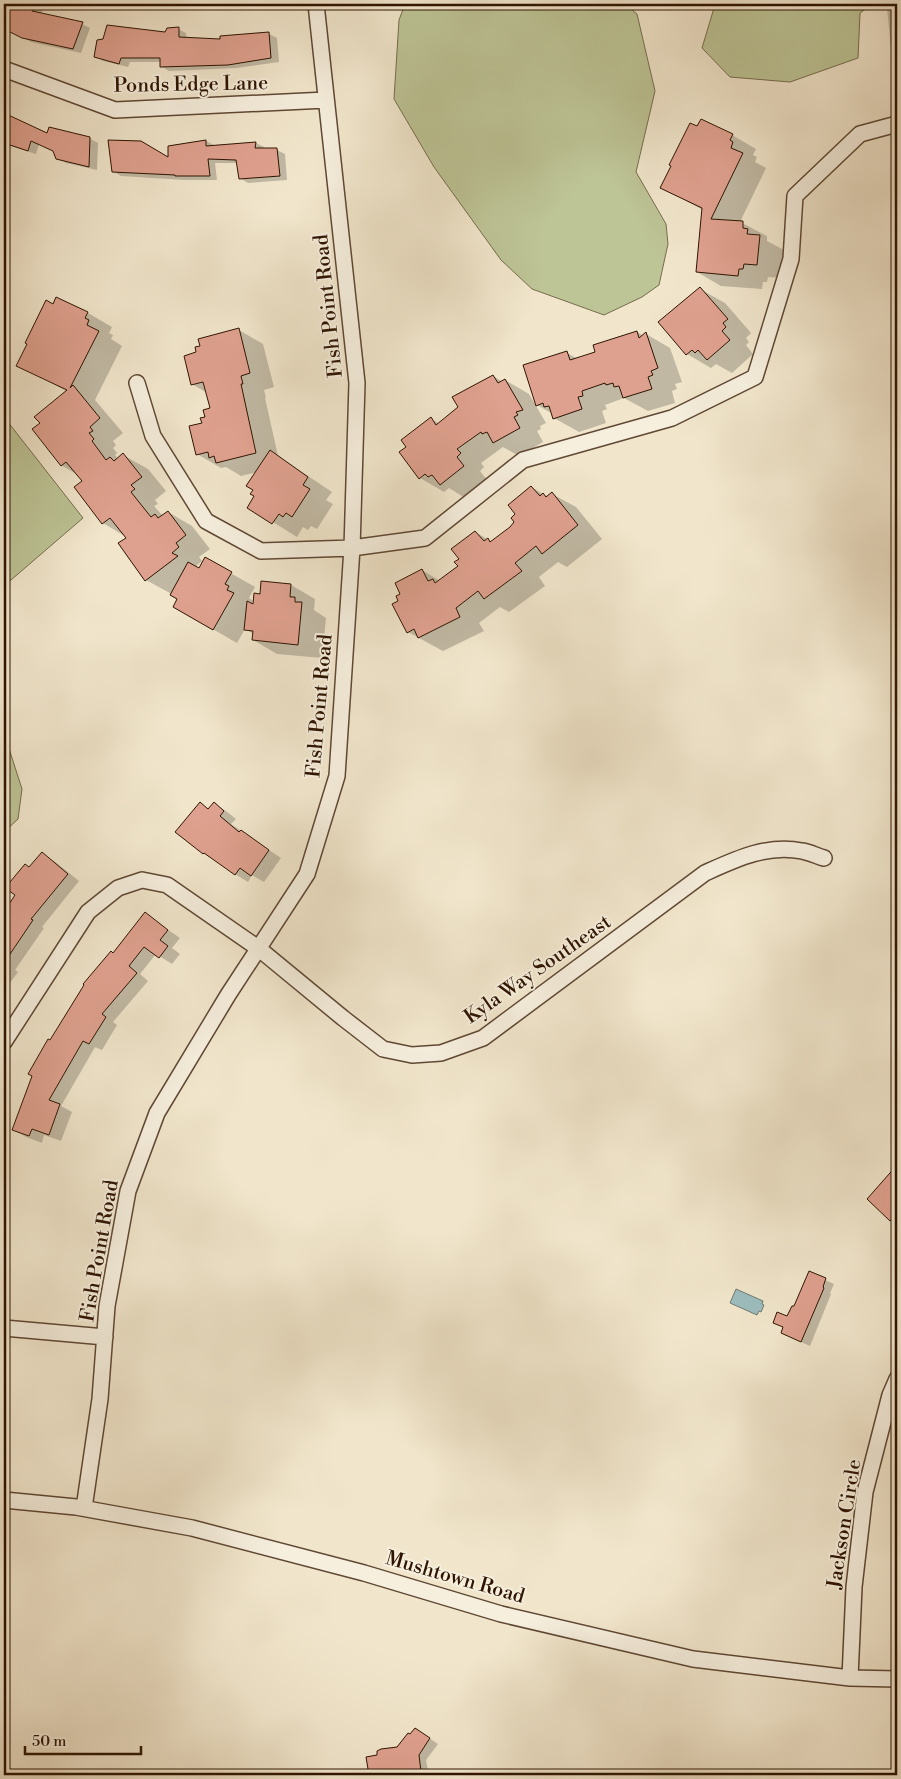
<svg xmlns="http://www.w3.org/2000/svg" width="901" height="1779" font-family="'Libre Bodoni',serif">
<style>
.green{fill:#bdc496;stroke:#766c4c}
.water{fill:#9cbebf;stroke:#707a73}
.shadow{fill:#0003}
.building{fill:#dfa18f;stroke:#2e1401}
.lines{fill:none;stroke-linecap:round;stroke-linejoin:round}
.minor-casing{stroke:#5f4834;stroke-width:18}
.minor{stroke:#f6efde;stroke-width:15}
.labels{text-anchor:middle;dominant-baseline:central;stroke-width:4;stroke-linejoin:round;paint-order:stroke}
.street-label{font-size:20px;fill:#2e1401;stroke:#f6efde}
</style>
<rect width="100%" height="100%" fill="#f1e6cc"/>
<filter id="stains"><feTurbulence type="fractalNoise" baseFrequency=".004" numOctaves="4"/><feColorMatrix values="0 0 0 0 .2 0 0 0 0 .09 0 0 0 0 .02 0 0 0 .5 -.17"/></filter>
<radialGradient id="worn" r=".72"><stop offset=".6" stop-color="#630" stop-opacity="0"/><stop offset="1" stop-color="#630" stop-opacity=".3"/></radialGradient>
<path class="green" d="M405 4H625L637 14 655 91 636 172 666 224 668 244 659 285 642 297 604 315 532 289 501 260 434 167 394 99 399 20Z
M717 4H872L860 13 858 58 790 82 730 77 702 48 714 8Z
M4 417 83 518 4 586Z
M4 733 22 789 18 819 4 832Z"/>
<path class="water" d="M736 1289 763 1301 762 1304 764 1305 761 1312 759 1311 757 1315 730 1303Z"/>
<path class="shadow" d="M4 4H29L43 11 41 14 82 24 90 28 81 53 31 42 4 27Z
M897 7V52L891 49 887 8Z
M178 29 186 33 187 39 222 40 269 34 277 38 279 62 237 68 169 71 161 66V62H130L128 67 103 61 95 56Z
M4 114 48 134 89 138 98 143 97 170 66 163 57 158 55 151 39 144 36 154 4 144Z
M698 128 732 135 756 149 753 155 757 157 755 162 766 168 740 222 767 236V241L784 250 781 278 768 277 767 282H763L762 289 721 286 697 272 703 210 662 188Z
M206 141 214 145 256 143 264 147 263 150H277L285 154 287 180 248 183 240 178 238 163H215L217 180H184L121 176 113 171 169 159Z
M700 289 725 303 751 333 746 338 749 342 746 345 753 354 732 373 716 364 711 368 687 354Z
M57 298 88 313 112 327 109 333 113 335 111 339 122 346 95 400 123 433 113 441 116 445 113 448 117 453 115 455 118 459 123 455 148 469 166 491 155 500 158 504 154 506 163 516 168 512 192 526 210 549 199 557 202 561 195 567 200 569 206 559 255 587 249 598 253 601 251 604 255 606 261 595 291 585 315 599 314 610 326 618 322 658 277 654 253 640 254 634 245 629 237 643 174 607 179 598 146 580 120 544 128 538 103 523 83 481 78 475 61 465 41 424 68 392 18 365Z
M239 330 263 344 274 387 264 390 266 398H265L278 456 332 492 326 500 333 504 317 529 311 526 308 530 303 527 297 537 249 507 256 496 254 490 257 472 241 476 226 467 221 468 197 454 203 423 212 409 207 393 192 384 198 353Z
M637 332 644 336 646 334 670 348 682 382 675 384 677 389 672 391 675 403 648 411 624 398 605 405 607 409 602 411 606 423 579 432 554 418 553 414 537 405 567 353 578 359 596 353Z
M493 376 503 382 505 380 529 394 546 423 540 426 541 429 537 431 543 442 519 456 503 447 481 463 484 467 480 471 487 480 465 498 449 488 444 492 420 478 408 447 431 419 440 424Z
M531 487 548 497 552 494 576 507 602 539 567 567 558 562 539 577 545 586 509 612 500 607 479 623 484 631 443 651 408 632 400 601 402 594 422 570 440 581 459 566 460 559 475 532 492 542 510 528 516 522Z
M200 804 209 809 214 804 226 811 236 819 231 824 281 858 264 882 252 875 248 882 235 874 204 853 177 832Z
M42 854 54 861 79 881 42 927 44 928 15 970 18 972 4 991V914L17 895 30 868Z
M145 914 180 938 172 948 180 954 172 964 156 954 140 974 148 981 113 1022 117 1025 102 1050 95 1047 61 1106 72 1112 61 1141 44 1135 42 1143 26 1137 14 1130 51 1042Z
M897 1168V1224L891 1220Z
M809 1273 834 1284 830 1293 831 1294 810 1346 790 1337 788 1317 795 1308Z
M423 1734 438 1744 426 1760 429 1775H370L367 1758 379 1756 398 1748Z"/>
<path class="building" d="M4 4H36L32 11 83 22 73 49 22 38 4 29Z
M107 25 165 32 167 28 179 27V37L220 39V36L269 32 271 58 228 65 160 67V58H121L119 64 94 57 97 40 103 39Z
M4 113 47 133 49 127 90 137 89 167 56 159 53 151 31 141 28 151 4 143Z
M701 119 733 134 730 140 733 142 731 148 743 153 711 219 743 221V228L748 229 747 234 760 235 757 265 744 264 743 269H739L738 276 696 272 702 208 660 188 671 166 669 165 690 123 697 126Z
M108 140 141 141 168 157V146L206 140V146L256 142 255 148H277L280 176 239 179 236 160 208 159 210 176H175V175L112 172Z
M700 287 728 319 723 323 726 327 722 331 730 340 707 360 698 350 695 353 692 350 686 355 658 322Z
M56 297 88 312 85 318 89 320 87 325 99 331 70 388 73 385 100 418 90 427 93 431 89 433 94 439 92 441 106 460 110 457 114 461 123 453 142 477 131 485 135 489 131 492 151 517 155 514 158 518 168 511 186 535 176 543 179 547 172 553 178 556 145 581 118 543 126 538 110 518 102 524 74 487 82 481 66 462 61 466 32 429 40 423 34 417 67 390 16 366 27 344 25 343 46 300 53 304Z
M239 328 250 373 241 376 243 384H241L256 453 216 463 214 456 209 458 208 452 196 455 189 426 202 423 200 418 205 417 203 410 210 408 203 382 191 385 184 356 196 352 195 347 200 346 198 339Z
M637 331 639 338 646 332 658 368 651 371 653 375 648 377 652 389 623 398 619 386 614 387 613 383 606 385 605 383 582 391 583 396 578 397 582 409 553 419 549 406 544 407 543 403 536 406 523 365 567 351 570 360 595 352 593 345Z
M493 375 498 383 505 379 523 410 516 412 518 415 514 417 520 428 493 443 487 432 482 434 481 432 457 449 461 453 457 457 464 466 440 485 432 475 428 477 425 474 419 479 399 452 406 447 401 440 431 417 436 425 458 407 452 397Z
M270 450 308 477 303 485 310 489 292 517 286 513 283 517 279 514 272 524 247 508 254 496 250 494 253 490 246 486Z
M531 486 540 496 543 493 546 497 552 492 578 525 542 554 536 546 515 563 522 571 484 599 478 591 456 608 460 617 418 638 414 629 407 633 392 604 398 601 396 596 400 594 395 583 422 569 428 581 433 579 435 583 458 566 454 562 459 559 451 549 475 531 484 541 488 538 490 542 510 527 514 522 511 518 515 514 508 505Z
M205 557 232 572 225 584 229 586 227 590 234 593 213 630 173 607 177 599 170 595 188 562 199 568Z
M261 581 291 584 290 597H295V602H302L298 645 252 640 253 631 244 630 247 601 253 604 254 593 260 594Z
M200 802 208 809 214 802 224 811 220 816 239 832 241 830 269 850 251 876 240 868 235 875 204 853 203 854 175 832Z
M42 852 68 874 31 919 33 920 4 963V912L15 895 5 888 25 864 29 867Z
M145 912 168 930 160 940 168 946 159 958 144 947 129 966 137 973 102 1014 106 1017 89 1044 83 1041 49 1100 60 1104 49 1135 32 1129 29 1136 12 1130 32 1076 28 1074 48 1039 50 1040 84 985 83 984 111 951 113 953Z
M897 1165V1213L890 1221 867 1199Z
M809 1271 826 1278 823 1287 824 1288 801 1342 781 1333 783 1327 773 1323 777 1312 787 1316 792 1306H794Z
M415 1728 430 1738 419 1755 421 1772 402 1775H369L366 1757 377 1755V1751L381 1749 397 1747 408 1733 410 1734Z"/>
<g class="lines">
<g class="minor-casing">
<path id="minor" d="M4 69 115 110 326 100
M137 383 153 436 206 521 261 551 352 548 425 538 523 460 672 418 755 377 791 259 795 196 860 134 897 124
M4 1042 88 912 118 888 142 880 167 885 258 948 343 1018 383 1049 412 1055 441 1053 483 1038 705 873C736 859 767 844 802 851 809 852 817 856 824 858
M4 1328 105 1337
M4 1500 76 1507 192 1528 364 1573 501 1614 693 1659 850 1678 897 1679
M84 1508 100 1399 107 1306 128 1191 157 1113 228 995 307 874 337 776 352 548 357 383 316 4
M850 1678 854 1587 865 1492 890 1395 897 1379"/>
</g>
<use href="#minor" class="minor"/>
</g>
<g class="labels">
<g class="street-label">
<text transform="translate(191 85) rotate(-1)">Ponds Edge Lane</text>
<text transform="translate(329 306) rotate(-96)">Fish Point Road</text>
<text transform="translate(320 706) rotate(-85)">Fish Point Road</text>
<text transform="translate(538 970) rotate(-35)">Kyla Way Southeast</text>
<text transform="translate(100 1251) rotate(-80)">Fish Point Road</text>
<text transform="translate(845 1524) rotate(-81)">Jackson Circle</text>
<text transform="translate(455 1578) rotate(16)">Mushtown Road</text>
</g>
</g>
<rect width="901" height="1779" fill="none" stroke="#f1e6cc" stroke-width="20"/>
<rect x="5" y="5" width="891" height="1769" fill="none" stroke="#2e1401" stroke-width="2.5"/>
<rect x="10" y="10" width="881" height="1759" fill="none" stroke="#2e1401"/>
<path d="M25 1746v8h116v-8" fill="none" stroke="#2e1401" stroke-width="2.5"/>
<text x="32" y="1746" font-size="15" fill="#2e1401" stroke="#f6efde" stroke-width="4" paint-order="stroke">50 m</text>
<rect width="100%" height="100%" filter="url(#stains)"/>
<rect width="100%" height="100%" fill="url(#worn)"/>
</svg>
